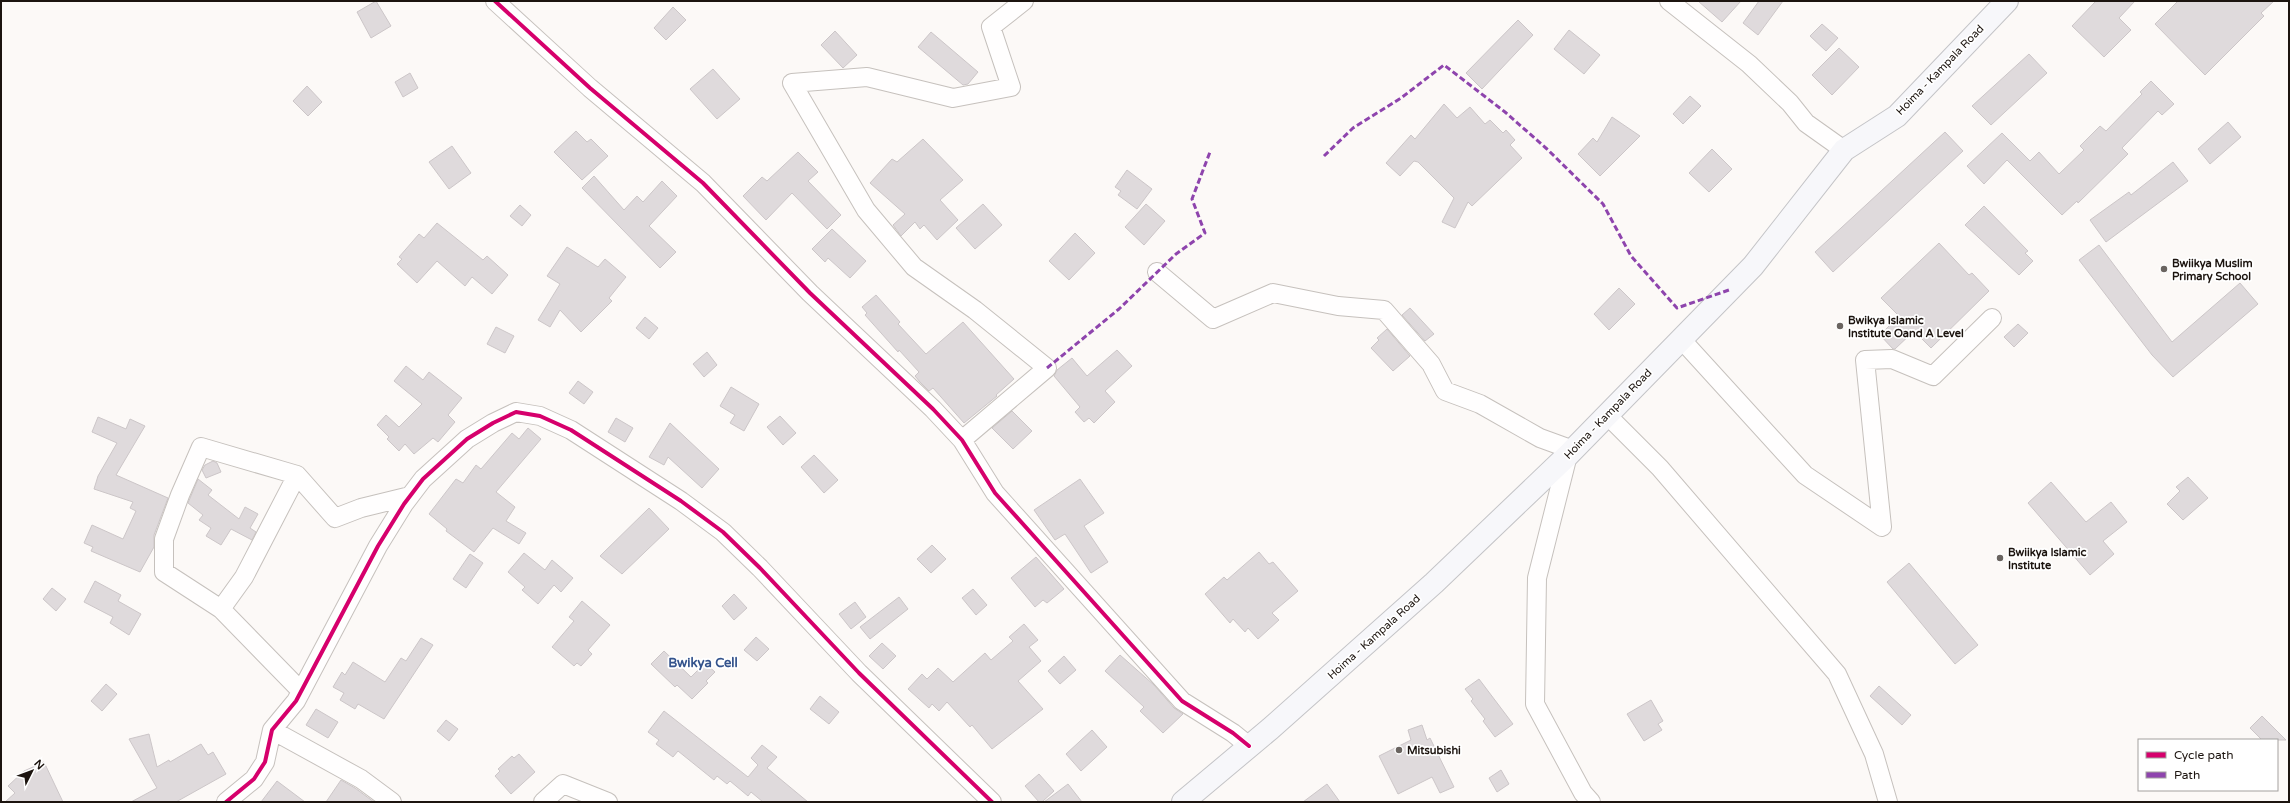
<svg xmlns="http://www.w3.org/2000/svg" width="2290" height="803" font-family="'Varela Round',sans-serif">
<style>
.building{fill:#dfdadc;stroke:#ccc6c8}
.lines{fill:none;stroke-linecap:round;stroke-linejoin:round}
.minor-casing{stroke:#c6c1bd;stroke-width:20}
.major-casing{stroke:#c4c4c7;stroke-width:24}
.minor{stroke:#fffefe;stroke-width:18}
.major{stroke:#f7f7fa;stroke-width:22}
.quiet{stroke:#8e44ad;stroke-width:3;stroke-dasharray:6 3;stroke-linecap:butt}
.cycleway-casing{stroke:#fff;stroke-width:6}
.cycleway{stroke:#d6006c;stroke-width:4}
.poi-dot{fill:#6a6460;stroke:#fff;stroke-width:1.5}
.labels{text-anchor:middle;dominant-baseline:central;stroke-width:3.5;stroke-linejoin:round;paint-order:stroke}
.street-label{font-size:11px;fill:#1c140f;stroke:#fff}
.poi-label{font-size:11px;font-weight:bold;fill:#1c140f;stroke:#fff;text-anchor:start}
.quarter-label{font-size:13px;font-weight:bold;fill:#34538c;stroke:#fff}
</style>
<rect width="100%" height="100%" fill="#fcf9f7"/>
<path class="building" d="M376 1 391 26 371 38 357 12Z
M1698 1H1741L1722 22Z
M1759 1H1783L1758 35 1743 23Z
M2096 1H2135L2119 18 2131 30 2104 57 2072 26Z
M2178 1H2274L2261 13 2264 16 2205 75 2155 24Z
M673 7 686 20 666 40 654 28Z
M1518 20 1533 35 1482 89 1466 73Z
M1822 24 1838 38 1826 51 1810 36Z
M1569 30 1600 55 1584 74 1554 49Z
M835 31 857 55 843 68 821 45Z
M931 32 978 72 968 84 963 85 918 47Z
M1839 48 1859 67 1832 95 1812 75Z
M2029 54 2047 73 1991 125 1972 106Z
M713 69 740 99 717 119 690 89Z
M410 73 418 88 403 97 395 82Z
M2151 81 2174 104 2162 115 2158 111 2122 148 2128 154 2078 203 2077 201 2062 215 2007 160 1984 184 1967 166 2002 133 2030 161 2039 152 2059 174 2084 150 2080 146 2100 126 2106 131 2142 94 2140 92Z
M307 86 322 102 308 116 293 101Z
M1690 96 1701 106 1683 124 1673 114Z
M1444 104 1457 118 1470 107 1485 124 1490 120 1503 133 1506 130 1515 140 1510 145 1522 158 1472 206 1468 202 1455 228 1442 222 1454 198 1418 162 1414 161 1400 176 1386 163 1411 135 1415 139Z
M1612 117 1640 136 1600 176 1578 154 1593 138 1597 142Z
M2228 122 2241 137 2210 164 2198 149Z
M576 131 587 142 591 139 608 156 582 180 554 152Z
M1945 132 1963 151 1833 272 1815 252Z
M923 139 963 180 940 200 958 220 937 240 924 225 920 229 915 222 901 236 893 225 905 214 870 183 892 159 897 162Z
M452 146 471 173 449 189 429 162Z
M1712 149 1732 169 1709 192 1689 173Z
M798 152 818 172 808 181 841 215 827 229 792 193 766 220 743 196 762 177 767 181Z
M2173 162 2188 181 2106 242 2090 220 2129 192 2131 195Z
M1127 170 1152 189 1137 209 1118 195 1121 191 1115 187Z
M594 176 624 210 637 196 643 202 662 181 677 196 649 226 676 252 660 268 582 188Z
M983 204 1002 225 975 249 956 228Z
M1146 204 1165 221 1144 245 1125 227Z
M520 205 531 215 522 226 510 216Z
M1984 206 2028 251 2025 253 2033 261 2019 275 1965 225Z
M437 223 483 260 487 256 508 275 492 294 472 277 465 286 437 261 417 283 397 264 402 259 399 257 419 234 424 238Z
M832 229 866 261 850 278 828 258 825 262 812 249Z
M1075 233 1095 253 1069 280 1049 261Z
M1939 243 1969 275 1972 273 1989 291 1931 348 1914 331 1895 349H1893L1880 335 1899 316 1881 298Z
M2099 245 2172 342 2240 283 2258 304 2173 377 2152 355 2079 260Z
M567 247 598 267 605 259 626 277 609 298 612 301 581 332 560 310 550 327 538 320 560 284 547 276Z
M1619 288 1635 304 1609 330 1594 314Z
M876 295 900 322 898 324 926 354 963 322 1014 379 996 395 997 396 964 423 933 388 929 391 920 382 915 376 919 372 899 350 898 352 865 315 867 313 862 307Z
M1410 308 1434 334 1425 341 1402 315Z
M645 317 658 328 649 339 636 328Z
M2018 324 2028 333 2014 347 2004 337Z
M496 327 514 336 505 353 487 344Z
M1387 329 1410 356 1393 371 1371 348 1379 340 1377 338Z
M1117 350 1132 366 1105 391 1115 402 1094 423 1089 418 1084 422 1075 412 1080 407 1054 376 1057 370 1072 358 1087 376Z
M707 352 717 365 704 377 693 364Z
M406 366 423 380 429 372 462 398 448 415 455 422 438 442 433 438 414 454 405 444 399 451 387 439 389 437 377 425 386 415 399 427 422 404 394 381Z
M578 381 593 392 584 404 569 393Z
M731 387 759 404 744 431 730 423 735 415 720 406Z
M1012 411 1032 431 1013 449 992 428Z
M780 416 796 433 783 445 767 427Z
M98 417 126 429 130 419 145 426 116 475 168 498 154 535V547L140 572 91 551 93 547 84 543 92 525 123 539 136 511 130 508 133 502 94 489 98 476 117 443 92 432Z
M616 418 633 428 625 442 608 432Z
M670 423 719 469 702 488 668 457 664 465 649 457Z
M528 428 541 439 496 492 515 507 506 521 526 533 519 544 493 528 474 552 446 531 447 529 429 514 456 479 463 483 476 465 481 469 512 433 519 439Z
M814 455 838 480 824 493 801 467Z
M213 461 217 463 221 472 206 478 202 470 205 465Z
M2188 477 2208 498 2183 520 2167 504 2180 491 2176 487Z
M198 479 212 490 208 495 239 519 245 507 258 514 250 528 256 532 252 540 231 529 221 545 206 536 211 528 199 520 203 515 188 503Z
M1080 479 1104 513 1084 526 1108 562 1091 573 1065 534 1055 540 1034 510Z
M2051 482 2086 522 2111 502 2127 522 2103 541 2114 554 2090 575 2028 503Z
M649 508 669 529 622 574 600 556Z
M932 545 946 559 931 573 917 559Z
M1259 552 1269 564 1273 562 1298 591 1272 613 1279 620 1258 639 1248 628 1245 632 1233 619 1230 623 1205 594 1224 577 1227 580Z
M524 553 545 570 552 560 573 578 561 592 554 585 538 604 522 590 525 587 508 572Z
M470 554 483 563 466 588 453 579Z
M1036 557 1064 589 1047 603 1043 600 1035 607 1011 578Z
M1909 563 1978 645 1955 664 1887 582Z
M95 581 121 595 118 601 141 614 129 635 110 623 113 617 84 602Z
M52 588 66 599 56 611 43 599Z
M973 589 987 605 976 615 962 598Z
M734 594 747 608 734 620 722 606Z
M899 597 908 609 870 639 860 627Z
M582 601 610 625 588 650 592 654 581 666 577 663 574 666 552 647 574 621 569 617Z
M855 602 866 617 851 629 839 614Z
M1024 624 1038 640 1029 647 1041 661 1018 681 1043 709 992 749 972 725 970 727 947 702 939 711 932 704 929 708 908 689 922 674 927 679 938 668 953 682 985 653 991 660 1013 641 1009 637Z
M756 637 769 649 757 661 744 650Z
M421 638 433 645 384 719 358 704 355 709 340 700 344 693 333 687 342 672 345 675 353 662 385 682 401 658 406 661Z
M882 643 896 656 883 669 869 656Z
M664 651 691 677 705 663 715 672 706 681 708 683 692 699 677 685 675 687 651 664Z
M1120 655 1154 685 1174 708 1183 714 1163 733 1140 711 1144 707 1105 671Z
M1064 656 1076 670 1060 684 1048 671Z
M1479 679 1513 724 1495 737 1483 721 1485 719 1471 701 1473 699 1465 689Z
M106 684 117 694 102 711 91 701Z
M1879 686 1911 715 1902 725 1870 696Z
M820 696 839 712 829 724 810 709Z
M1651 700 1663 721 1658 724 1662 730 1644 741 1627 714Z
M316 709 338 722 328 738 306 725Z
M664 711 748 777 758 765 751 758 762 745 777 757 767 768 808 802H763L751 792 748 796 730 781 727 784 717 776 714 780 678 751 673 757 656 744 659 740 648 732Z
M2262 716 2286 740H2262L2250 728Z
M446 720 458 729 449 741 437 731Z
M1422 725 1427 740 1430 738 1454 787 1440 793 1432 777 1398 794 1379 756 1411 740 1408 730Z
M1092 730 1107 747 1081 771 1066 754Z
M149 734 157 767 169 760 170 762 201 744 208 755 213 752 226 774 176 802H131L157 788 129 739Z
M519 754 535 772 511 794 495 776 500 771 498 769 512 756 514 758Z
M44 762 63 802H5L15 793 8 786 24 771Z
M1501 770 1509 784 1497 792 1489 778Z
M1039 774 1054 791 1042 802H1039L1025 786Z
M341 780 355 788 374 802H326Z
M277 781 305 802H261Z
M1068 784 1082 802H1044Z
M1327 784 1340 802H1303Z"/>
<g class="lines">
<g class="minor-casing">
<path id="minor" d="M495 1 590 88 703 183 810 293 933 409 962 440 995 493 1182 701 1233 733 1249 746
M1669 1 1749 64 1790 103 1806 123 1844 150
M1157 272 1213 319 1273 293 1338 306 1384 310 1431 364 1445 391 1480 404 1540 438 1573 450
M1681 339 1805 475 1882 527 1865 360 1892 359 1933 376 1992 318
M1607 415 1660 468 1837 674 1874 754 1888 802
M962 440 1047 368 975 310 914 267 866 210 792 83 867 77 953 98 1011 87 991 27 1024 1
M1568 455 1537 578 1535 704 1583 793 1591 802
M221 609 164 572V539L180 495 201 447 297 475
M301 691 221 609 244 577 297 475 335 518 361 508 410 496
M272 730 361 779 392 802
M226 802 254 779 265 762 272 730 296 701 378 546 404 504 423 479 467 439 493 423 516 412 540 416 571 430 681 501 723 532 760 568 859 673 992 802
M543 802 563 784 608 802"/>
</g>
<g class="major-casing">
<path id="major" d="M1183 802 1270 729 1434 583 1568 455 1753 266 1844 150 1897 116 2007 1"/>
</g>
<use href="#minor" class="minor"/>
<use href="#major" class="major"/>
<path class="quiet" d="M1324 156 1353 128 1401 98 1444 65 1505 112 1547 149 1603 204 1631 256 1677 308 1729 290
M1047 368 1119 309 1176 254 1205 233 1192 199 1210 152"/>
<g class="cycleway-casing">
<path id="cycleway" d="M495 1 590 88 703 183 810 293 933 409 962 440 995 493 1182 701 1233 733 1249 746
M226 802 254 779 265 762 272 730 296 701 378 546 404 504 423 479 467 439 493 423 516 412 540 416 571 430 681 501 723 532 760 568 859 673 992 802"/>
</g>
<use href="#cycleway" class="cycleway"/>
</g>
<g class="poi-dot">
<circle cx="2164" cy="269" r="4"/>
<circle cx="1840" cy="326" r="4"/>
<circle cx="2000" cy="558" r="4"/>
<circle cx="1399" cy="750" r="4"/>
</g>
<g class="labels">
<g class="street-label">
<text transform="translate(1940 70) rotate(-46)">Hoima - Kampala Road</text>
<text transform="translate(1608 414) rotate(-46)">Hoima - Kampala Road</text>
<text transform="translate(1374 637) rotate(-42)">Hoima - Kampala Road</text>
</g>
<g class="poi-label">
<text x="2172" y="263">Bwiikya Muslim<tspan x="2172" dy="13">Primary School</tspan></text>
<text x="1848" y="320">Bwikya Islamic<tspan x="1848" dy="13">Institute Oand A Level</tspan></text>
<text x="2008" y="552">Bwiikya Islamic<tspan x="2008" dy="13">Institute</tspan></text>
<text x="1407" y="750">Mitsubishi</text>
</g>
<g class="quarter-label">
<text x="703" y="663">Bwikya Cell</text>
</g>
</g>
<rect width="2290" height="803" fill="none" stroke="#1c140f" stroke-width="4"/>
<rect x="2138" y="739" width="140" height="52" fill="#ffffff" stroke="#a4a19f"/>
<rect x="2146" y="752" width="20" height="6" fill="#d6006c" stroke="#a4a19f"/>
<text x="2174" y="759" font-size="12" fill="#1c140f">Cycle path</text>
<rect x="2146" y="772" width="20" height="6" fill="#8e44ad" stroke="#a4a19f"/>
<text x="2174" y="779" font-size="12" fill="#1c140f">Path</text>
<g transform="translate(32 771) rotate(48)" stroke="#ffffff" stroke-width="3" paint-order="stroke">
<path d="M0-3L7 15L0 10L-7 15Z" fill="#1c140f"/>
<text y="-6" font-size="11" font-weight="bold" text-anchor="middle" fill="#1c140f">N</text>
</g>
</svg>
